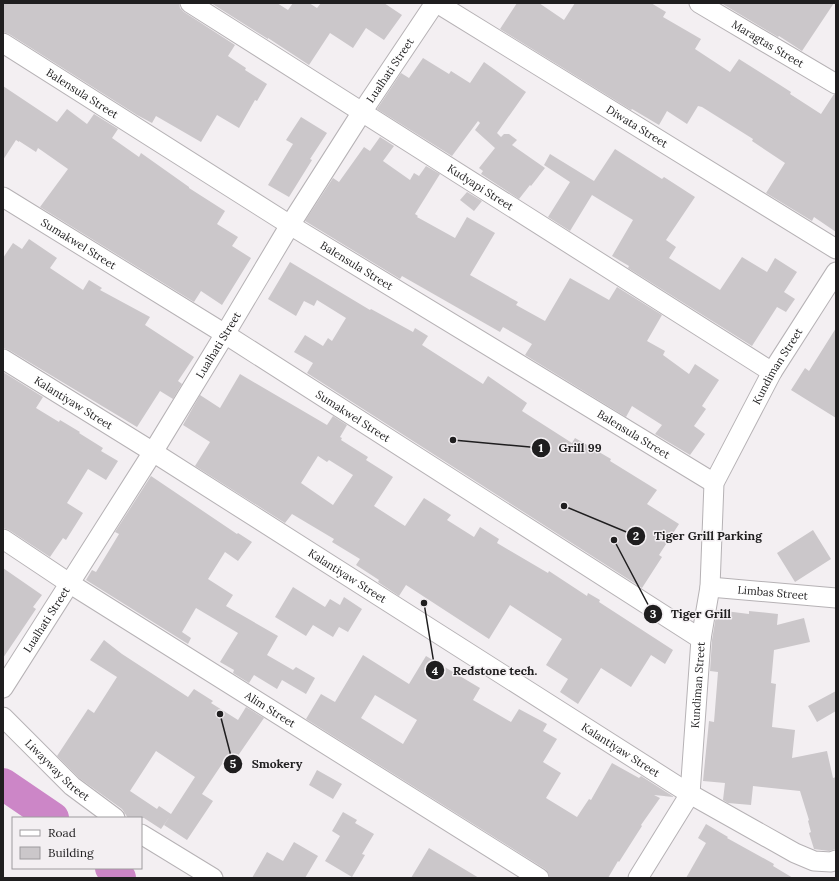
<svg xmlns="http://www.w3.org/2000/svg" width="839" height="881" font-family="Lora,serif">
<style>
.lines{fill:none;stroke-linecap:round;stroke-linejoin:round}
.river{stroke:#cc86c7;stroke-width:32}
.building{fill:#cbc7ca;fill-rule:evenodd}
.minor-casing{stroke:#b6b2b5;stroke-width:21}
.minor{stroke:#fff;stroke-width:19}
.labels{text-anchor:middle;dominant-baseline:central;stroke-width:3;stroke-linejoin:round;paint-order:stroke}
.street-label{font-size:11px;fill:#1f1e1f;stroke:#f3eff2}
.leader{fill:none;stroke:#1f1e1f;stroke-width:1.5}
.callout-dot{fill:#1f1e1f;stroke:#f3eff2;stroke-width:1.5}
.mark-label{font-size:12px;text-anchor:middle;font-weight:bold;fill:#fff}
.callout-label{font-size:12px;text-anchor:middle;font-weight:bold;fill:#1f1e1f;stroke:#f3eff2;stroke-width:3;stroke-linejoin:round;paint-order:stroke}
</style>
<rect width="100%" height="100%" fill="#f3eff2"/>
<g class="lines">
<path class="river" d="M3 784 53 818
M111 868 120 878"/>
</g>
<path class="building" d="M3 3H179L180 8 184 12 235 45 228 56 246 68 245 70 267 84 257 101 255 100 239 128 217 115 201 142 156 116 152 123 137 115 9 34 3 32Z
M211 3H277L288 10 293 3H309L317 8 321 3H384L402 15 384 40 366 28 353 48 330 33 309 65 268 38V39Z
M517 3H539L564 20 575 3H651L666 12 663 17 701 39 695 49 730 72 739 59 791 92 790 94 821 114 834 94 836 95V232L814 217 812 221 766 193 785 163 752 141 753 139 702 107 698 106 687 124 667 111 659 125 632 109 631 110 500 29Z
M721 3H834L802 51 779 36 778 37Z
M423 58 449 74 451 71 470 83 484 62 526 92 497 133 501 137 504 134H509L517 140 512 145 545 168 531 186 530 185 519 199 481 174 483 171 479 168 495 148 475 130 480 123 478 121 452 156 377 109 401 73 409 78Z
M3 86 57 122 67 109 87 124 94 114 118 129 112 138 139 157 141 153 189 187V188L225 211 217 224 238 237 232 246 251 258 222 305 201 291 194 302 40 207 68 169 38 148 36 152 19 141V142L16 140 3 160Z
M301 117 327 133 310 159 312 160 289 197 268 185 293 144 286 140Z
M380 137 394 146 383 161 410 180 414 173 419 176 426 166 440 174 415 214 418 216 417 217 455 238 467 217 495 233 470 275 518 302 516 305 545 321 570 278 609 300 617 287 662 315 647 341 665 351 663 355 689 374 695 364 719 380 702 406 706 409 694 426 705 434 690 455 655 434 662 425 632 406 626 417 525 355 532 344 503 327 500 332 402 276 400 279 305 221 333 178 339 182 364 147 370 151Z
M615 149 662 179 664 177 695 197 666 240 676 247 669 258 720 290 742 257 767 272 775 258 797 272 784 292 795 299 786 312 777 307 752 346 628 268 629 266 612 256 633 220 592 195 570 231 548 217 570 182 544 165 550 154 594 181Z
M467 192 482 201 474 211 460 200Z
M29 239 57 258 50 268 83 290 89 280 102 288 100 290 150 317 145 325 194 357 178 381 182 384 173 399 160 391 137 427 9 350 3 348V258L13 243 22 249Z
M290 262 370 310 371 309 413 332 415 328 428 336 422 345 483 384 488 376 527 403 522 411 572 443 575 438 611 459 610 461 657 490 647 504 679 524 659 555 662 557 642 588 307 373 313 363 294 352 305 335 323 346 328 338 332 341 346 318 317 300 314 306 304 301 296 316 268 299Z
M836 328V418L791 390 805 368 809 371Z
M3 372 43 397 36 408 59 422 60 420 80 432 79 433 103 448 101 451 118 461 106 480 88 469 67 503 83 513 66 540 63 538 50 557 9 530 3 528Z
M240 374 327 425 333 416 347 425 340 437 342 438 341 440 368 457 366 460 393 477 374 506 405 526 424 498 451 515 447 520 474 537 480 527 499 539 497 543 548 573 549 571 587 596 588 593 600 600 599 602 673 650 665 664 651 655 631 687 601 668 578 704 560 692 568 679 546 665 562 639 510 605 489 639 406 585 399 596 378 582 379 580 356 565 360 559 332 542 334 539 292 514 285 523 195 466 210 442 183 425 200 395 220 408ZM318 456 327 462 329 460 353 475 333 505 301 483Z
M151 476 237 534 238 533 252 542 238 561 225 552 208 579 233 595 226 606 278 636 267 655 293 670 296 667 315 678 306 694 282 680 277 689 254 675 249 683 233 673 234 670 220 662 238 633 196 608 182 632 191 638 188 644 86 580 92 570 96 572 113 544 119 534 115 532Z
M813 530 831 559 795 582 777 553Z
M3 568 42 595 33 607 36 609 3 658Z
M293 587 325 607 330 599 340 605 344 597 362 609 348 632 339 627 333 637 313 625 306 636 275 617Z
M717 610 749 614V611L778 614 777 625 804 618 810 642 774 650 771 683 776 684 772 727 795 730 792 758 827 751 833 778 836 777V849L829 851 814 849 809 833 811 832 808 821 809 820 800 791 753 786 751 805 728 803 723 800 725 783 703 781 709 721 714 722 718 672 710 671 712 640Z
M104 640 122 654 188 697 194 689 213 701 211 703 238 720 246 707 264 718 233 763 226 758 202 794 213 801 187 840 164 825 170 816 161 829 144 818H128L122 809 79 778 57 756 88 709 94 713 117 677 90 660ZM156 751 195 777 171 814 159 806 157 809 130 791Z
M363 655 409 684 426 656 480 688 473 700 511 722 519 709 547 724 543 731 557 739 543 762 561 773 546 798 577 817 589 799 591 800 612 763 639 778 641 776 674 797 654 795 660 798 641 825 642 826 619 862 618 861 608 878H550L548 873 545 869 306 719 321 694 335 702ZM375 695 417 720 403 744 361 718Z
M836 691V711L817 722 808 706Z
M317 770 342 784 333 799 309 785Z
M343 812 357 820 355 823 374 834 362 854 365 855 352 877 325 861 340 836 332 831Z
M706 824 728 837 727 838 774 864 773 866 793 878H686L706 843 698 838Z
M294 842 318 856 305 878H252L267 852 283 861Z
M429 848 479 878H411Z"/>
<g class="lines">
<g class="minor-casing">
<g id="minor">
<path id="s1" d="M190 3 772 372"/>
<path id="s2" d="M437 3 836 249"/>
<path id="s3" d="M699 3 836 84"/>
<path id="s4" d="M3 43 290 225 714 483"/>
<path id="s5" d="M3 197 225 334 701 639"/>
<path id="s6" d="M3 359 153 452 690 794 795 853 814 861 831 862 836 860"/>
<path id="s7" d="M3 539 69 583 539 878"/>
<path id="s8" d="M710 587 836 598"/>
<path id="s9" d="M3 688 153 452 225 334 290 225 362 112 435 3"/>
<path id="s10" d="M3 717 72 786 115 818"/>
<path d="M141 834 213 878"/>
<path id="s11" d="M638 878 690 794 701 639 710 587 714 483 772 372 836 272"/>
</g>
</g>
<use href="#minor" class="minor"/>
</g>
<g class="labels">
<g class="street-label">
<text stroke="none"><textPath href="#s3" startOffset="80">Maragtas Street</textPath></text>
<text stroke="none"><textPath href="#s9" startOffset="729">Lualhati Street</textPath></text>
<text stroke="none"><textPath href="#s4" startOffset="94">Balensula Street</textPath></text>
<text stroke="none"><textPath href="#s2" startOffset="235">Diwata Street</textPath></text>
<text stroke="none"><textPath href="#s1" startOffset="344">Kudyapi Street</textPath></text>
<text stroke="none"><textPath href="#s5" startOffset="89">Sumakwel Street</textPath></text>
<text stroke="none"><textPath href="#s4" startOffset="418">Balensula Street</textPath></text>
<text stroke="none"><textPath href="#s9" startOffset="405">Lualhati Street</textPath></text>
<text stroke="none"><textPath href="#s11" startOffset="544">Kundiman Street</textPath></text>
<text stroke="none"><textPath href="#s6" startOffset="83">Kalantiyaw Street</textPath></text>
<text stroke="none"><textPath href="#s5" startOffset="413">Sumakwel Street</textPath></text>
<text stroke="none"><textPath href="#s4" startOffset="742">Balensula Street</textPath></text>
<text stroke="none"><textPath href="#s6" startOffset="407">Kalantiyaw Street</textPath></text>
<text stroke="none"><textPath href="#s8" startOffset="63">Limbas Street</textPath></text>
<text stroke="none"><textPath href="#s9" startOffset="81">Lualhati Street</textPath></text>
<text stroke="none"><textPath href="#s11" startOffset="208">Kundiman Street</textPath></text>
<text stroke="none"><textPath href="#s7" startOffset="317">Alim Street</textPath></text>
<text stroke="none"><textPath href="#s6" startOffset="731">Kalantiyaw Street</textPath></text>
<text stroke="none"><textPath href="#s10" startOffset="76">Liwayway Street</textPath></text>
</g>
</g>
<path class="leader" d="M453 440L541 448M564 506L636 536M614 540L653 614M424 603L435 670M220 714L233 764"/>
<g class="callout-dot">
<circle cx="453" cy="440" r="4"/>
<circle cx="564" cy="506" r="4"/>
<circle cx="614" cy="540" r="4"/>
<circle cx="424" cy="603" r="4"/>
<circle cx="220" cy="714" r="4"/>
<circle cx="541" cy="448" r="10"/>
<circle cx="636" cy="536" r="10"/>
<circle cx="653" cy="614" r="10"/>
<circle cx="435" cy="670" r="10"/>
<circle cx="233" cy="764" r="10"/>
</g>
<g class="mark-label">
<text x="541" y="452">1</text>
<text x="636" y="540">2</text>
<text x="653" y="618">3</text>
<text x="435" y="675">4</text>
<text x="233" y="768">5</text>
</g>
<g class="callout-label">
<text x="580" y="452">Grill 99</text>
<text x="708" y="540">Tiger Grill Parking</text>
<text x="701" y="618">Tiger Grill</text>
<text x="495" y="675">Redstone tech.</text>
<text x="277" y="768">Smokery</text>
</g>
<rect width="839" height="881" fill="none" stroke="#1f1e1f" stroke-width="8"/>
<rect x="12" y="817" width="130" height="52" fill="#f3eff2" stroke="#9e9b9e"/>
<rect x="20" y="830" width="20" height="6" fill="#ffffff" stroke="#9e9b9e"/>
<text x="48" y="837" font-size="12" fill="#1f1e1f">Road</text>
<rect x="20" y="847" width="20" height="12" fill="#cbc7ca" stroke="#9e9b9e"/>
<text x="48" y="857" font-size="12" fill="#1f1e1f">Building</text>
</svg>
